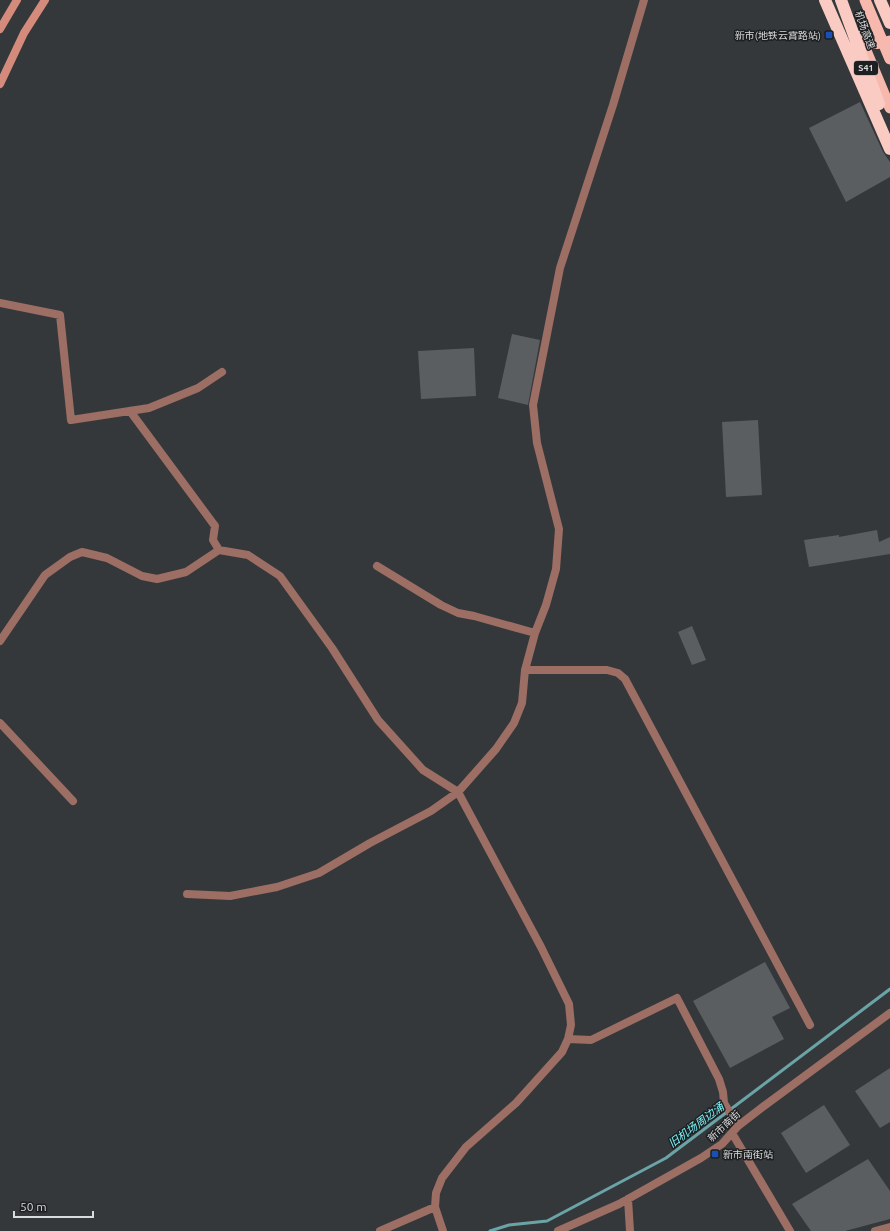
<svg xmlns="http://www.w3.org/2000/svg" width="890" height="1231" font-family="Ubuntu,'Noto Sans SC',sans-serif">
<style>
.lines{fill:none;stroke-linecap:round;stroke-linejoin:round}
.stream{stroke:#6ba4a7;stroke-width:3}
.building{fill:#5b5e61}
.minor{stroke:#9c6e64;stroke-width:8}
.secondary{stroke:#d48b7c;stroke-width:8}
.trunk{stroke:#f7b9ad;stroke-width:11}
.motorway{stroke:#facbc2;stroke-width:12}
.trunk-bridge{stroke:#f7b9ad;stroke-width:11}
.transit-dot{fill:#1a4fb4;stroke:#1d1f20;stroke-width:1.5}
.labels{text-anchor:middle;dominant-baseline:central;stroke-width:3;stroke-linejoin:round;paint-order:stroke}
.shield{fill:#1d1f20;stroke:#a1a3a4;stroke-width:1}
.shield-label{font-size:9px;font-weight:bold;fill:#d9dbdd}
.street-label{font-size:10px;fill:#d9dbdd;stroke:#1d1f20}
.poi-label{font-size:10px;fill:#d9dbdd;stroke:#1d1f20;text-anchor:end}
.water-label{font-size:11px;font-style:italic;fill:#7bf2f8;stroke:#1d1f20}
</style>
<rect width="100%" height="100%" fill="#35383b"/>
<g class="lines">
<path class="stream" d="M490 1231 509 1225 547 1221 666 1158 890 989"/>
</g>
<path class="building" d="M860 102 883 152 890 162V177L846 202 809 128Z
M512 334 540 340 528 405 498 398Z
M474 348 476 396 421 399 418 351Z
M758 420 762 495 726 497 722 422Z
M877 530 879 542 890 537V554L809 567 804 540 839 535V537Z
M692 626 706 660 692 665 678 632Z
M765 962 790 1008 772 1017 784 1039 730 1068 693 1001Z
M890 1068V1122L880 1128 855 1091Z
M824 1105 850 1145 806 1173 781 1133Z
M868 1159 890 1191V1219L845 1231H811L792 1204Z"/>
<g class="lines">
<path class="minor" d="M0 303 60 315 71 420 149 408 198 388 222 372
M130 411 215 526 213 540 219 550
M377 566 441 605 458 613 474 616 535 633
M0 641 45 575 70 557 82 552 107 558 142 576 157 579 186 572 219 550 248 555 280 576 332 648 378 720 423 770 458 792 541 947 569 1004 571 1025 568 1039 562 1052 516 1103 466 1147 442 1178 436 1193 435 1207 443 1231
M525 670H607L618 673 625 679 810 1025
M0 723 73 801
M187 894 230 896 277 887 319 873 370 843 431 811 458 792 496 749 514 723 522 703 525 670 535 633 546 605 556 569 559 529 537 443 533 405 560 268 613 105 644 0
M568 1039 591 1040 677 998 719 1079 723 1092 724 1103 738 1126
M732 1133 790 1231
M628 1199 630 1231
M380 1231 435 1207
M558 1231 619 1204 701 1158 722 1144 738 1126 764 1106 890 1013
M875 1231 890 1227"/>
<path class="secondary" d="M0 29 17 0
M0 84 24 33 45 0"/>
<path class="trunk" d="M860 36 890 108
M861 38C872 44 878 45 890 41"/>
<path class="motorway" d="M825 0 890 149
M841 0 879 104
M880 0 890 23"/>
<path class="trunk-bridge" d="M865 0 890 59"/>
</g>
<g class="transit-dot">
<rect x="825" y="31" width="8" height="8" rx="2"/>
<rect x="711" y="1150" width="8" height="8" rx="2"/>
</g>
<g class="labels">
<rect class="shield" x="854" y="61" width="24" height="14" rx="3"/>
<g class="shield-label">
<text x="866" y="68">S41</text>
</g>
<g class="street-label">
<text transform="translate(865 30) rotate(70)">机场高速</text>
<text transform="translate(724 1126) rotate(-43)">新市南街</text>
</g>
<g class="poi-label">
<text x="821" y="35">新市(地铁云霄路站)</text>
<text x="723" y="1154" text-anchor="start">新市南街站</text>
</g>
<g class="water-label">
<text transform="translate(696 1125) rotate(-37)">旧机场周边涌</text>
</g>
</g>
<path d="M14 1211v6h79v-6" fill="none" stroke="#d9dbdd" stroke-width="2"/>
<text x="20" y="1211" font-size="12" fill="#d9dbdd" stroke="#1d1f20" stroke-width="3" paint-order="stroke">50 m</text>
</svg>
